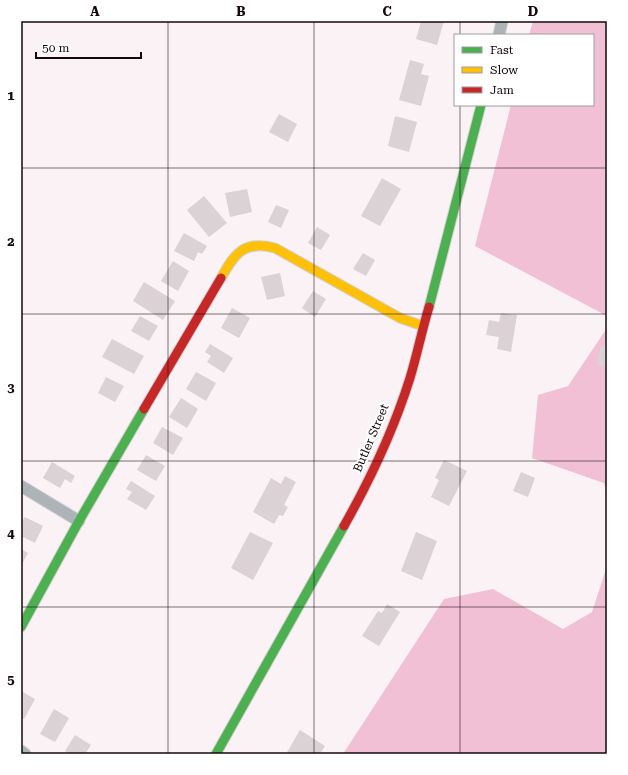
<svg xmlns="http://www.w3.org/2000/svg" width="628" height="775" font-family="'Roboto Serif',serif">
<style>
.forest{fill:#f1c0d4}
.building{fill:#dcd1d5}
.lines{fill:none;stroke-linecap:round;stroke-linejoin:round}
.street-casing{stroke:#d4cdd0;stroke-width:13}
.fast-casing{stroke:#d4cdd0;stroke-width:11}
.slow-casing{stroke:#d4cdd0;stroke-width:11}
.jam-casing{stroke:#d4cdd0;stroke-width:11}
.street{stroke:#acb4b8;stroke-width:11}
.fast{stroke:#4caf50;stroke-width:9}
.slow{stroke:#ffc107;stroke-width:9}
.jam{stroke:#c62828;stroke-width:9}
.grid{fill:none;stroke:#14080d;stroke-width:1;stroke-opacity:0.55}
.labels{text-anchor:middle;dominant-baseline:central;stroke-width:4;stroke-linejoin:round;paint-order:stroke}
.street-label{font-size:12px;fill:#14080d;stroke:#fff}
.neatline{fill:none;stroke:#14080d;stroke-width:1.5}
.grid-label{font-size:13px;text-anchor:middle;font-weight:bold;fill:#14080d}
</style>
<rect width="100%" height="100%" fill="#faf2f5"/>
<path class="forest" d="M533 21H607V316L475 246 511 105H593V35H529Z
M607 328V496L604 483 532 458 538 395 568 386Z
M607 566V754H343L444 599 493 589 563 629 592 612Z"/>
<path class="building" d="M421 21H444L437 45 416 39Z
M410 60 424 64 421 74 429 76 421 106 399 100Z
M279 114 297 124 288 142 269 132Z
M395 116 417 122 409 152 388 146Z
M382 178 401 189 380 226 361 216Z
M247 189 252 212 230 217 225 193Z
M204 196 227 223 209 237 187 210Z
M276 205 289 210 281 228 268 222Z
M317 227 330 235 321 250 308 243Z
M184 233 207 246 202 254 198 252 194 261 174 251Z
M363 253 375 260 366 276 353 269Z
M173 261 189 271 178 291 161 281Z
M280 273 285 296 267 300 261 277Z
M144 282 175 301 163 320 133 301Z
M313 291 326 299 315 317 302 308Z
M232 308 250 318 239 338 221 328Z
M501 313 517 315 511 352 497 349 499 337 486 335 489 320 499 322Z
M140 316 158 326 149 341 131 331Z
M112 339 144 356 134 374 102 357Z
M210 344 233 358 224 373 207 362 211 356 205 352Z
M601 346 607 347V367L597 365Z
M196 372 216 383 206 401 186 389Z
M106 377 124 386 115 402 98 393Z
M181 398 198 409 187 428 169 417Z
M162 427 183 438 173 455 153 443Z
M146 455 165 466 156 481 137 470Z
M444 460 467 471 449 506 431 497 439 480 435 478Z
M52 462 75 476 71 483 65 479 60 488 43 478Z
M521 472 535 478 528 497 513 491Z
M285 476 296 482 284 505 288 507 283 516 279 515 274 524 253 512 271 478 281 484Z
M131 481 155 496 146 510 127 499 132 492 126 489Z
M25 517 43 526 35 543 21 536V523Z
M250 532 273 543 253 580 231 568Z
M416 532 437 541 422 580 401 571Z
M21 549 28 553 21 566Z
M387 604 400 612 379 646 362 636 378 611 382 613Z
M21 691 35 699 24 719 21 718Z
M54 709 69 718 55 742 40 734Z
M300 730 325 746 320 754H286Z
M75 735 91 745 85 754H71L65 751Z"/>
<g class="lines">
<g class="street-casing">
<path id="street" d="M499 35 502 21
M21 486 79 521
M21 751 25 754"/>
</g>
<g class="fast-casing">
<path id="fast" d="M429 307 481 105
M21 627 79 521 144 409
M216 754 344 526"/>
</g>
<g class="slow-casing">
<path id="slow" d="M221 278C235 253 244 240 275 248L400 318 423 326"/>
</g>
<g class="jam-casing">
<path id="jam" d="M144 409 221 278
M344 526C370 480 394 429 410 378 417 355 422 330 429 307"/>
</g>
<use href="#street" class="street"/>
<use href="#fast" class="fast"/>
<use href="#slow" class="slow"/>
<use href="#jam" class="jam"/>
</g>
<path class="grid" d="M168 21V754M314 21V754M460 21V35M460 105V754M21 168H607M21 314H607M21 461H607M21 607H607"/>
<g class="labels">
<g class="street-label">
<text transform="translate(371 438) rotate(-67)">Butler Street</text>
</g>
</g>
<rect width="628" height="775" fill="none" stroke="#ffffff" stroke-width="44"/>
<rect x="454" y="34" width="140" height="72" fill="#ffffff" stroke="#a19c9e"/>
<rect x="462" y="47" width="20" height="6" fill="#4caf50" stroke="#a19c9e"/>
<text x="490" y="54" font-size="12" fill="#14080d">Fast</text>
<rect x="462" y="67" width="20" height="6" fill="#ffc107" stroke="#a19c9e"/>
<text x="490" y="74" font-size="12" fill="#14080d">Slow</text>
<rect x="462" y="87" width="20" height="6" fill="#c62828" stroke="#a19c9e"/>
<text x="490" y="94" font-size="12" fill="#14080d">Jam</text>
<path d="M36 52v6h105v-6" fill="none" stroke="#14080d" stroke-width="2"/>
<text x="42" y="52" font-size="12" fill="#14080d" stroke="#ffffff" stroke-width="3" paint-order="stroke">50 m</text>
<rect x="22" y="22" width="584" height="731" class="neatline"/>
<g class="grid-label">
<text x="95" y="16">A</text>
<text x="241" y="16">B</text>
<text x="387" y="16">C</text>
<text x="533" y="16">D</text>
<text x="11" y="100">1</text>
<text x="11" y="246">2</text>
<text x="11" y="392">3</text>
<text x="11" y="538">4</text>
<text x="11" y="684">5</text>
</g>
</svg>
